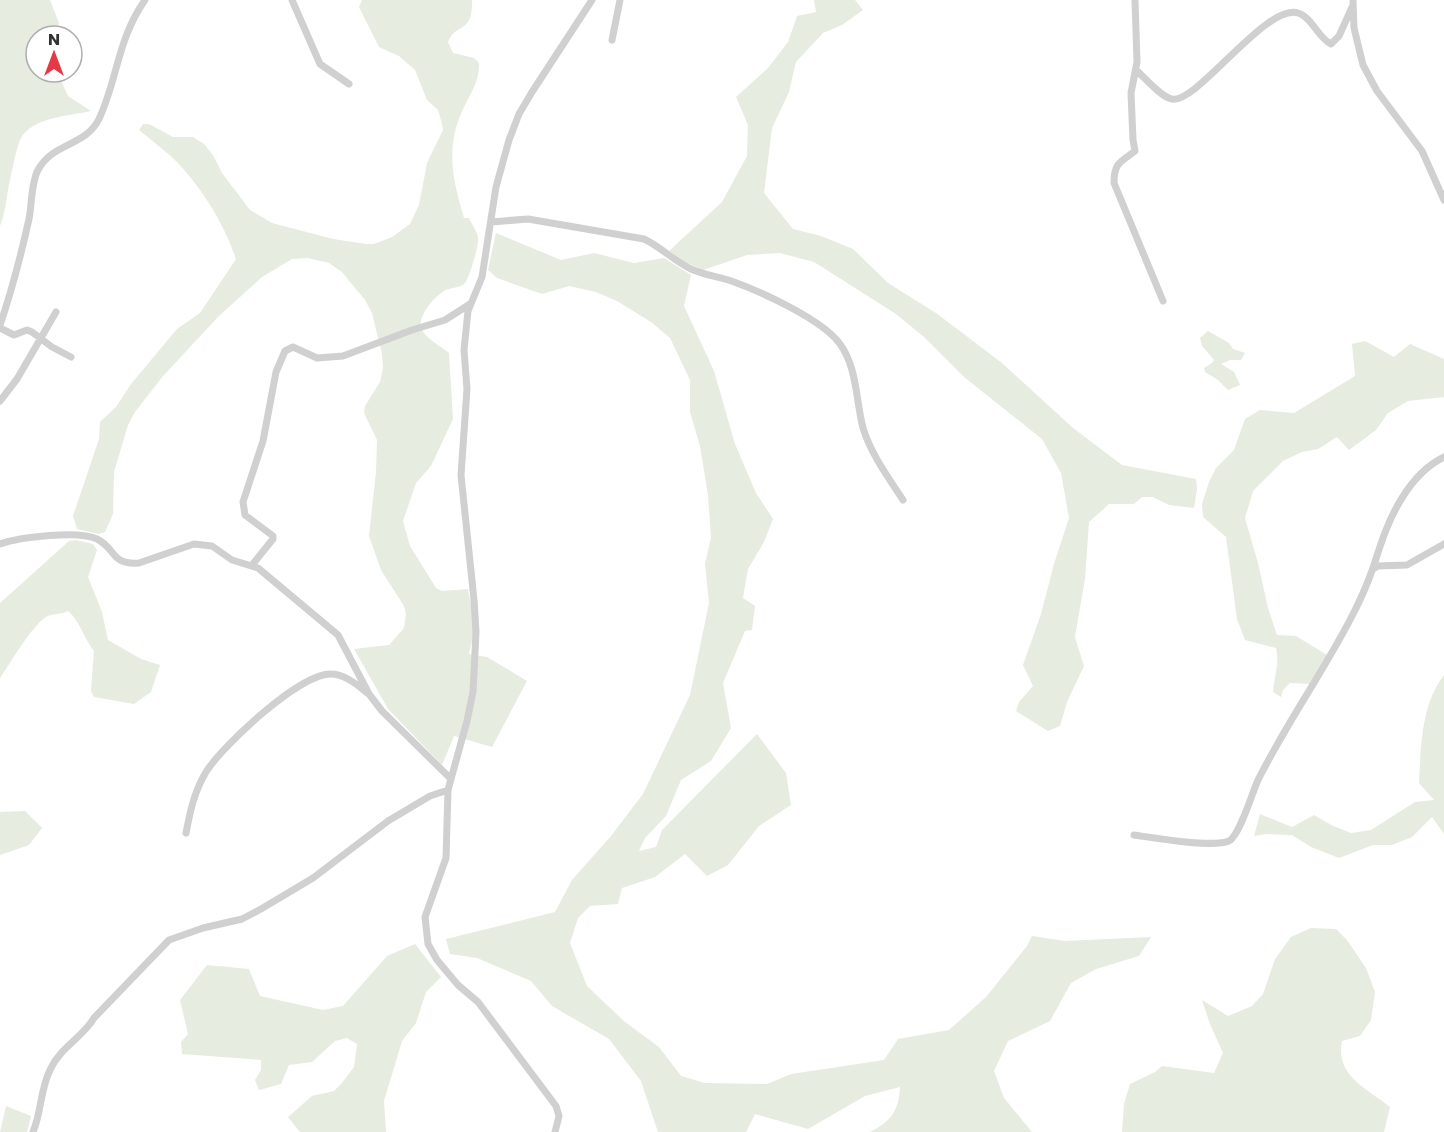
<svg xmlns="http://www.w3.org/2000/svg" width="1444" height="1132" font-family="Poppins,sans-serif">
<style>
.green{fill:#e6ecdf}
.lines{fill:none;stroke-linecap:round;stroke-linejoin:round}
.minor{stroke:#d0d0d0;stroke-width:7}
</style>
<rect width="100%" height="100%" fill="#fff"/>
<path class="green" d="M0 0H50L59 23 55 36H36V72H54L60 78 68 96 91 111C69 116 31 117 20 140 15 153 11 176 8 190 6 203 5 213 0 226Z
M362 0H472C473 35 456 22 448 42L453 53 474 58 479 63C480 84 466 99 459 119 446 152 454 185 464 218H469C472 225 478 232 478 239 479 246 469 278 465 283 459 289 450 287 444 291 433 298 413 320 424 333 430 341 442 347 449 353L453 419 431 466 416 483 403 521 410 546 436 588 442 591 468 589 475 627 469 654 487 657 527 681 492 747 454 736 442 765 388 709 354 649 389 645 404 628 406 614 404 606 381 570 369 536 376 472 377 440 364 413 365 406 380 382 383 368 382 354 372 313 365 300 342 272 329 263 308 258 292 259 262 277 219 316 163 376 135 412 128 425 114 472 113 514 105 532 98 534 77 529 73 516 99 439 100 422 116 407 131 384 177 329 200 313 236 259C224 224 204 191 178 163 166 151 152 141 139 130L143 124H149L173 137H193L204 144 213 155 222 173 250 210 272 223 333 239 366 244H374L392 237 410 224 419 205 427 163 443 130 442 124 438 110 427 100 415 70 399 56 379 47 359 7Z
M814 0H855L863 10 842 25 823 33 796 62 789 92 772 128 764 193 793 229 821 236 853 249 888 283 936 313 1002 363 1073 428 1122 465 1196 479 1197 489 1194 508 1169 505 1153 497H1142L1134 504H1109L1089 522 1085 579 1075 637 1084 666 1067 702 1060 726 1048 731 1016 711 1019 702 1033 686 1023 665 1041 614 1054 564 1069 518 1061 473 1042 439 964 377 924 337 896 314 814 262 780 253 747 255 703 270 681 260 669 251 722 202 747 156 748 125 736 97 768 68 788 42 797 16 816 12Z
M496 233 561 260 594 253 634 263 664 258 691 275 684 306 714 371 735 444 756 493 773 519 764 542 748 569 743 598 755 606 752 630 745 631 723 683 731 728 711 761 681 780 666 816 645 838 639 851 656 847 662 830 757 734 786 773 791 805 759 826 728 865 707 876 685 854 655 877 622 888 618 904 590 906 578 918 570 943 587 986 625 1022 659 1047 681 1076 705 1083 767 1084 791 1074 884 1060 898 1039 949 1030 986 997 1027 946 1032 936 1065 941 1151 937 1139 956 1096 969 1071 983 1050 1021 1008 1041 994 1071 1004 1098 1032 1132H870C891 1122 899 1110 900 1087L865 1096 808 1129 755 1114 746 1132H658L641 1081 609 1039 552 1006 531 981 477 958 450 954 446 939 555 912 572 880 611 836 643 794 690 695 709 603 705 564 711 538 708 495 700 446 690 412V380L670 338 651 322 617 301 596 292 569 286 542 294 497 278 488 270Z
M1208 331 1229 343 1233 349 1245 353 1241 360H1230L1221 364 1234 372 1240 385 1228 390 1218 380 1205 372 1204 368 1212 363 1214 360 1202 346 1200 338Z
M1365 341 1394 357 1410 344 1444 359V397L1408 401 1388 413 1376 430 1349 450 1337 437 1318 449 1302 452 1283 461 1253 491 1245 518 1258 563 1268 608 1277 635 1296 636 1327 655 1311 684 1290 683 1283 690 1281 697 1273 692C1274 676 1280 664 1276 648L1245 640 1237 619 1226 537 1203 517 1202 504 1209 482 1216 468 1234 450 1245 419 1260 410 1294 413 1355 376 1352 344Z
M76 540 93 544 97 550 88 577 102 612 108 640 141 659 160 665 151 692 134 704 94 697 91 691 94 651C84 639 80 621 68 611 61 615 52 613 46 617 31 627 11 662 0 678V603L69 541Z
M1444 675V834L1432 817 1412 837 1392 845H1373L1339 858 1311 847 1292 835 1266 834 1254 836 1260 814 1292 827 1314 815 1333 826 1351 833 1371 830 1415 802 1434 800 1419 783C1421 746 1421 705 1444 675Z
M25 811 42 828 29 845 0 855V812Z
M1311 928 1336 929 1347 940 1366 968 1375 992 1371 1020 1360 1036 1342 1041C1335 1076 1367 1088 1390 1107L1384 1132H1122L1124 1104 1130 1084 1155 1072 1162 1066 1214 1073 1223 1053 1210 1024 1202 1000 1228 1016 1252 1006 1263 994 1275 959 1291 937Z
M415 944 441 977 426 992 416 1023 402 1041 384 1101 386 1132H300L288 1117 312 1096 334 1091 342 1083 354 1067 357 1044 347 1038 335 1041 312 1062 289 1065 281 1084 259 1090 255 1080 261 1070V1060L182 1054 181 1042 188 1034 180 1000 207 965 249 969 260 996 323 1010 343 1006 387 956Z
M6 1106 31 1116 27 1132H0Z"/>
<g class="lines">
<path class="minor" d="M292 0 320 64 349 84
M1135 0 1137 62 1131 93 1133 140 1135 151C1121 162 1114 162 1114 183L1163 301
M1353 0 1354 28 1363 65 1377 91 1422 151 1444 200
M612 40 620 0
M1136 70C1144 77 1162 98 1172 99 1197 104 1266 3 1298 13 1312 17 1318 38 1331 44L1339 36 1353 5
M491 222 528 219 644 239C661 247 674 261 691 269 704 275 720 277 734 282 762 292 823 320 840 344 857 367 856 401 863 428 871 454 888 477 903 500
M0 325C12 290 21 255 29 219 32 204 31 183 38 170 53 142 85 147 99 119 118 78 117 40 145 0
M0 328 14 335 27 330 32 332 52 347 71 357
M0 401 17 379 56 312
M0 544C20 537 79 530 97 539 117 549 110 565 139 563L194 544 212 546 232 560 258 568 338 635 369 694 382 711 451 779
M252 565 273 539V536L245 515 243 502 263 441 276 372 285 351 293 347 317 358 343 356 412 330 445 320 470 304
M1373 569 1378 566 1407 565 1444 544
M186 833C190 812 194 792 206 772 222 746 300 673 331 674 344 674 357 684 367 693
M1134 835C1155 838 1212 848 1229 841 1240 835 1252 793 1258 780 1286 724 1322 674 1351 618 1359 603 1367 585 1373 568 1381 543 1388 520 1402 498 1413 480 1426 466 1444 457
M33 1132C42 1111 40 1088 51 1068 61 1047 83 1037 94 1018L169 940 203 928 242 919 261 909 313 878 388 821 430 796 448 790
M555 1132 559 1116 556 1106 478 1002 458 985 437 960 428 944 425 917 446 858 448 790 467 721 473 692 476 632 474 600 461 475 467 389 464 350 468 311 482 277 496 187 509 140 519 114 532 92 592 0"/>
</g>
<g transform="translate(54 54)"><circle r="28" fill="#ffffff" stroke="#adadad" stroke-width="1.5"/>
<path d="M0-4.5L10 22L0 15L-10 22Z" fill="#e63946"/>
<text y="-9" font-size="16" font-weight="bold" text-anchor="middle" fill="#333333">N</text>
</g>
</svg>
